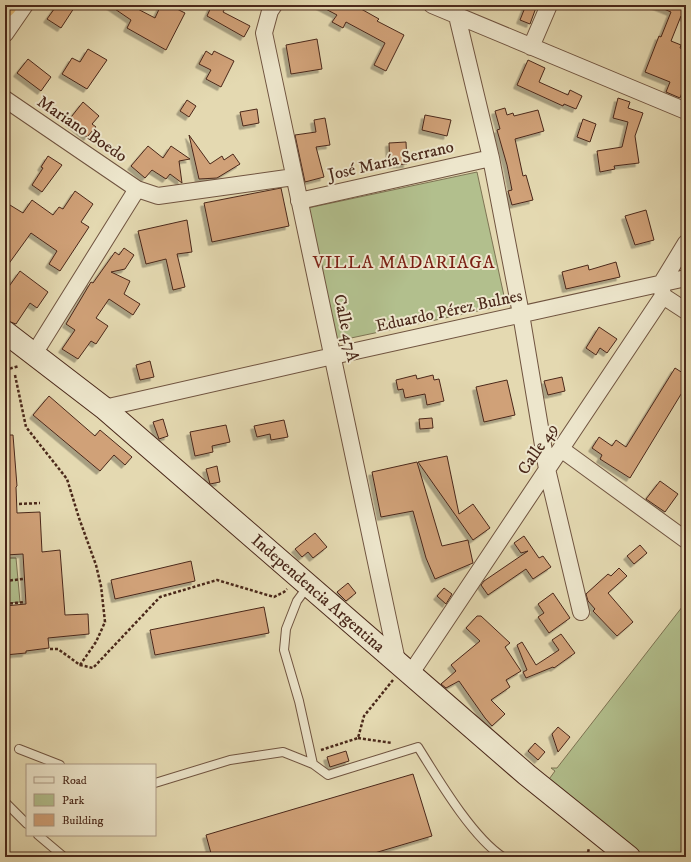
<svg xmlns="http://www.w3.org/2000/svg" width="691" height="862" font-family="'IM FELL DW Pica',serif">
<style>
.green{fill:#b2bf8d;stroke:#7e7454}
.building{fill:#d0a178;stroke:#4a281a;filter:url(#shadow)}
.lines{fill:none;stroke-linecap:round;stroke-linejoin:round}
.lane-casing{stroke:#705440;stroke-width:10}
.street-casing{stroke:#705440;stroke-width:18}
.secondary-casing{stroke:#4a281a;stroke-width:24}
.highway-casing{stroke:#4a281a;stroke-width:24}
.path{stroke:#4a281a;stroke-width:2.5;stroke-dasharray:3 2;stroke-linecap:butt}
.lane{stroke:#ede6cc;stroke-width:8}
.street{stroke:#ede6cc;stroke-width:16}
.secondary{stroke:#ede6cc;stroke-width:22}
.highway{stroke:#e2bc78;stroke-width:22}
.labels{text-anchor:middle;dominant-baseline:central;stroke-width:4;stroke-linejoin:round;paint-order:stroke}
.street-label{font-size:17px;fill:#4a281a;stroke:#ede6cc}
.neighbourhood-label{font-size:18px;letter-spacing:1px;fill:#7a1f14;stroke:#ede6cc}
</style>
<defs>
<filter id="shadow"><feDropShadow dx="-3.5" dy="3.5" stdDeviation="0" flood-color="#0004"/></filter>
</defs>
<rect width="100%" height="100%" fill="#e4d9b1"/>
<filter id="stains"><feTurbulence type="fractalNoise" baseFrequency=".005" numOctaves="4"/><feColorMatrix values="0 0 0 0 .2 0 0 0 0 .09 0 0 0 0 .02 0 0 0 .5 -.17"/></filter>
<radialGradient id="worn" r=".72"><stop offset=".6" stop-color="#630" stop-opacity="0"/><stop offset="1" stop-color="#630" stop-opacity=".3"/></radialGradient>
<path class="green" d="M477 172 506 305 337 341 308 208Z
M5 558H16L20 602 5 603Z
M686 602V857H640L547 782 555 771 551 768H557Z"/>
<path class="building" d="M57 5H76L61 28 47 19Z
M109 5H130L155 18 161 5H169L185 13 166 50 127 28 131 20Z
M212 5H227L223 12 250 26 244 37 207 16Z
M318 5H354L379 19 377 21 404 35 386 71 374 65 385 43 346 22 343 28 332 22 337 15Z
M526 5H537L530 24 520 20Z
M654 5H686V18L681 16 671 41 681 45 680 48 686 50V82L680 98 666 92 670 82 645 72 659 36 661 37 671 12Z
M317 39 322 69 291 74 286 45Z
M88 49 107 60 87 89 62 74 72 58 80 62Z
M206 51 212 55 214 51 234 61 221 87 206 79 211 70 199 64Z
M28 59 51 77 41 91 17 73Z
M528 60 545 68 539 82 568 95 570 90 582 96 576 109 564 104 563 106 517 85Z
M618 98 630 102 628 108 643 113 635 136 639 163 614 166 615 169 600 172 597 151 622 147 628 122 613 118Z
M187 100 196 106 189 117 180 111Z
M83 102 99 116 92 124 96 127 87 137 68 121Z
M505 108 507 115 513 113 514 116 538 110 544 131 515 139 523 176 526 175 533 200 512 205 508 191 512 190 507 165 497 130 500 129 495 111Z
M257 109 259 123 243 126 240 112Z
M425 115 451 120 447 136 422 130Z
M325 118 330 145 316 147 324 177 305 182 295 135 316 132 314 120Z
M583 119 596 124 590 142 577 137Z
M189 135 210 164 222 156 224 160 233 154 240 164 217 178 199 179Z
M406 142 407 164 390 165 389 143Z
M148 146 163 158 171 146 190 159 179 161 182 183 170 174 166 179 152 170 145 178 131 166Z
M48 156 62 165 42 192 32 185 43 168 41 167Z
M281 188 289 226 212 242 204 203Z
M75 191 93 204 81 222 89 227 60 271 49 264 57 251 31 233 5 269V202L23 213 32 200 53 215 59 207 63 209Z
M646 210 654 240 635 245 625 216Z
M187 220 192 252 177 254 185 287 173 290 166 259 146 264 138 231Z
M124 248 134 255 125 269 111 272 130 281 124 294 140 304 133 315 109 299 96 318 108 326 96 344 91 341 78 359 62 349 75 330 66 324 91 282 93 283 115 252 119 255Z
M616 262 620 277 566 289 562 272 588 265 589 270Z
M20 271 48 292 37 308 30 303 16 324 5 320V292Z
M599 327 617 339 607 353 600 348 596 355 586 348Z
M150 361 154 377 140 380 136 365Z
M675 368 686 375V386L630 478 600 459 602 455 592 448 599 437 612 446 616 440 626 447Z
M416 375 417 379 433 375 434 380 439 379 444 401 427 405 425 394 405 398 403 389 398 390 396 380Z
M562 377 565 391 548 395 544 381Z
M507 380 515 415 484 422 476 387Z
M49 396 95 436 100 430 132 457 125 465 114 455 100 471 33 415Z
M432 418 433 428 420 429 419 419Z
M163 419 168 436 159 439 153 422Z
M284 420 288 437 271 440 270 434 257 437 254 426Z
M226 425 230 442 212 446 213 452 195 456 190 432Z
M5 435H13L17 486 16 487 17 513 40 512 42 552 60 550 65 615 88 614 89 634 48 638 49 648 26 651V653L5 655V606L26 604 23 554 5 555Z
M447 456 459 514 473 504 490 528 473 540 418 462Z
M417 462 442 546 468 540 473 563 435 579 426 558 413 511 381 517 372 472Z
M217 466 220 482 210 484 206 469Z
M660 481 678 494 665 512 646 499Z
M315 533 327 547 313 558 308 552 302 557 295 549Z
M524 536 539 558 543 556 551 567 533 579 526 569 488 595 481 585 484 581 528 551 521 553 514 543Z
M640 545 647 553 634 564 627 556Z
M191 561 195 581 115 599 111 580Z
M619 568 627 576 608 593 633 622 617 636 593 611 595 609 588 601 586 594 608 574 611 576Z
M348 583 356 593 346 601 337 592Z
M444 588 452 594 446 604 437 596Z
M553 593 570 618 549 633 538 617 544 613 538 604Z
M264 607 269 633 155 655 150 630Z
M477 616H481L510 643 505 647 521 671 506 680 510 687 491 700 505 714 492 726 485 718 459 681 446 688 441 684 456 671 451 665 480 641 466 628Z
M561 634 575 653 554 668 553 667 526 678 523 672 527 670 517 645 522 642 536 665 559 650 552 640Z
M558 727 570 737 558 752 552 734Z
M535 743 545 752 538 760 528 751Z
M346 751 349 761 330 767 327 757Z
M413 774 432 836 361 857H212L206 835Z"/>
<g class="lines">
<g class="lane-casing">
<path id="lane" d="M308 586 297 601 286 629 284 650 299 701 313 764 328 775 418 747C438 779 472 837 503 857
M19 749 60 765
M155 783 230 760 283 752 313 764
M5 802 27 824
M38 835 64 857"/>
</g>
<g class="street-casing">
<path id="street" d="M274 5 270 11 264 33 397 661
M432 5 686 111
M457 16 491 158 521 314 547 469 581 612
M5 34 25 5
M531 47 549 5
M5 99 137 189 158 196 294 177
M299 201 491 158
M663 296 686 311
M34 354 137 189
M104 408 333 356 686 278
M561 449 686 540
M411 673 663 296 661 284 686 243"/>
</g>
<g class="secondary-casing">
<g id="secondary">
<path id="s1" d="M5 332 104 408 527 775 629 857"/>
</g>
</g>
<g class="highway-casing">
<path id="highway" d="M5 6 6 5"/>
</g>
<path class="path" d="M5 370 19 366
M15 375 26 427 67 479 79 518 96 565 101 586 105 622 96 642 80 665
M19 504 40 503
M5 581 23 579
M5 604 25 602
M50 649H58L80 665 93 668 160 597 217 580 274 597 284 592 287 589
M358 738 392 743
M321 750 358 738 364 716 393 680
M587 857 589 848"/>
<use href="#lane" class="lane"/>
<use href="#street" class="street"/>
<use href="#secondary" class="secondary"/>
<use href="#highway" class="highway"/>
</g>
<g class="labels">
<g class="street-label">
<text transform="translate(82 129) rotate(34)">Mariano Boedo</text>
<text transform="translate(391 161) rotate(-13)">José María Serrano</text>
<text transform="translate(449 311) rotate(-12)">Eduardo Pérez Bulnes</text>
<text transform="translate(346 328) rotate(78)">Calle 47A</text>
<text transform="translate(538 449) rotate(-56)">Calle 49</text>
<text stroke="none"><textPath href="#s1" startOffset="408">Independencia Argentina</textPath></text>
</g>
<g class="neighbourhood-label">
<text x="404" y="263">VILLA MADARIAGA</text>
</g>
</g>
<rect width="691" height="862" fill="none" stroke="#e4d9b1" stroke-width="20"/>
<rect x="6" y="6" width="679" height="850" fill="none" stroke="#4a281a" stroke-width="2"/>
<rect x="10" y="10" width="671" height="842" fill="none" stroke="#4a281a"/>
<rect x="26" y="764" width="130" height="72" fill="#ede6cc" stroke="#ac9a85"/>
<rect x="34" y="777" width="20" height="6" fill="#ede6cc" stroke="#ac9a85"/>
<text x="62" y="784" font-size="12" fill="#4a281a">Road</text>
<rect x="34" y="794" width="20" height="12" fill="#b2bf8d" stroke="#ac9a85"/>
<text x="62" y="804" font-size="12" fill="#4a281a">Park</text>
<rect x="34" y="814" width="20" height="12" fill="#d0a178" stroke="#ac9a85"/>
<text x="62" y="824" font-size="12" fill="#4a281a">Building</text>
<rect width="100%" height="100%" filter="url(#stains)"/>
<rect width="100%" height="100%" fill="url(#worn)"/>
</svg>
